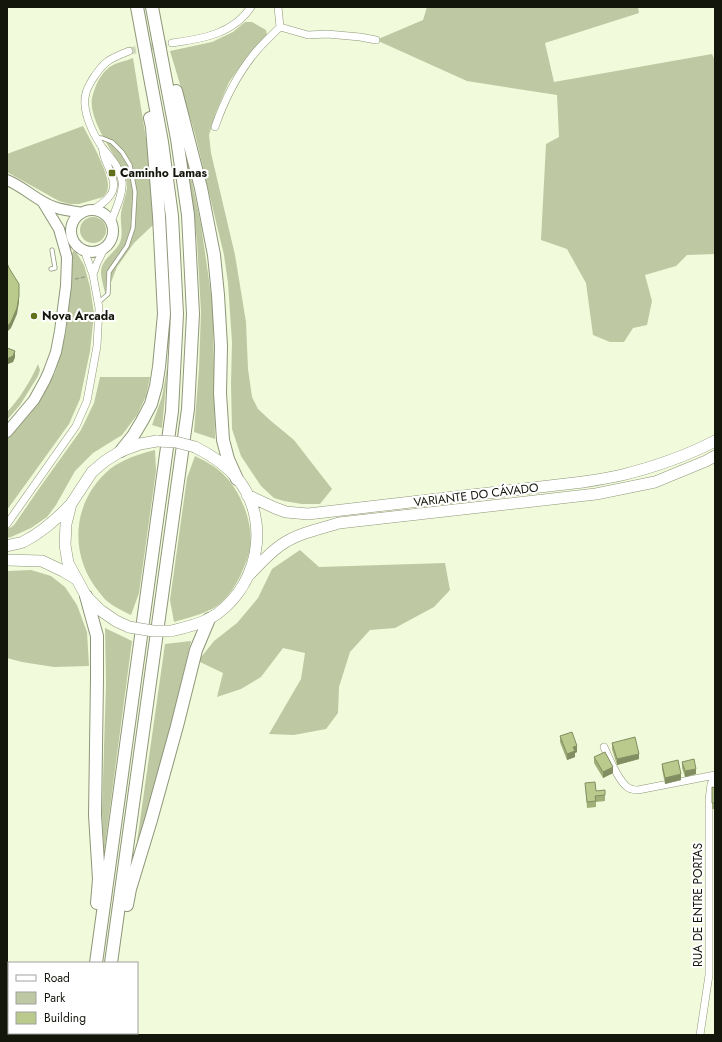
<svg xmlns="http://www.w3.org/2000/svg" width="722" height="1042" font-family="Jost,sans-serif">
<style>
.green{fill:#bec8a3}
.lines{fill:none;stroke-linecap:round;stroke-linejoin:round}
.street-tunnel{stroke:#d0d8bb;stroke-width:7;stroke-dasharray:7 3.5;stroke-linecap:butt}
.lane-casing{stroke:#8e9679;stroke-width:5}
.street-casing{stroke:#8e9679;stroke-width:8}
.secondary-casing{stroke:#8e9679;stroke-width:12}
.primary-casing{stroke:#8e9679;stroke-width:12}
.highway-casing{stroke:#8e9679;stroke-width:14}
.path{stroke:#9ba189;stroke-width:1.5;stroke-dasharray:4 2;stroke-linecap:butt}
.lane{stroke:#fff;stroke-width:3.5}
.street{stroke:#fff;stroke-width:7}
.secondary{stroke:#fff;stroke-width:10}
.primary{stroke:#fff;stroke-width:11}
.highway{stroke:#fff;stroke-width:12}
.primary-bridge-casing{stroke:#8e9679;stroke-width:12;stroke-linecap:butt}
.primary-bridge{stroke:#fff;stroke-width:11}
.wall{fill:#a0ae78}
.shaded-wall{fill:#828d62}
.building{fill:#baca8c;stroke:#828d62}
.poi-dot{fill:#60701d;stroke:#fff;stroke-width:1.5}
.labels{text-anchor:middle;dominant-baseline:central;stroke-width:4;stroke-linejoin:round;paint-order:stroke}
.poi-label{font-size:12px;font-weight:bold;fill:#13160b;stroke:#fff;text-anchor:start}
.street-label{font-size:12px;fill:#13160b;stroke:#fff}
</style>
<rect width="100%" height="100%" fill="#f1fada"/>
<path class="green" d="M427 7H638L639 13 545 43 554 82 712 54 715 61V254L687 255 676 266 645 275 652 301 647 325 633 328 624 342H610L593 335 586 283 567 249 541 240 546 144 559 137 557 95 467 81 376 40 423 20Z
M245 22H252L266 30 267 35 251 52 229 82 216 112 209 135 211 153 235 255 246 322 248 369 252 397 258 409 271 421 294 440 332 489 320 504H302L284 501 274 498 261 486 241 456 232 429 231 384 232 342 228 283 224 255 195 134 170 51 212 42 233 32Z
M133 58 148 151 153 225 134 243 117 267 106 295C104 289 101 278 101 272 101 258 119 251 121 239 123 231 120 222 121 214 122 205 126 197 127 187 127 175 119 165 113 154 105 140 89 115 92 98 95 86 101 71 113 65 119 62 126 61 133 58Z
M83 126C90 139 109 173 108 186 108 191 106 194 103 197L79 204H70L59 201 7 172V154Z
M186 153 201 225 213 308 215 439 194 432 199 369 201 312 197 241Z
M80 230a13 13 0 1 1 26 0a13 13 0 1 1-26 0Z
M73 251 76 252 84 265 90 287 94 314 90 351 80 399 69 424 7 510V438L14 432 39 402 55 373 66 332 70 297V260Z
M168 363 162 428 152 425 162 397Z
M38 364 40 370 38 376 20 405 7 420V412C20 398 30 382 38 364Z
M100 377H150L146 396 137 415 122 435 93 453 75 471 56 505 47 517 31 528 11 537 7 538V527L10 528 14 525 43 483 81 430 94 403Z
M155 450 156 471 139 593 131 615C123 611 114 607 107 601 104 599 102 595 99 592 68 554 72 501 110 469 123 459 139 454 155 450Z
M195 456C205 461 215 466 223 474 241 491 254 524 250 549 248 557 245 566 241 574 235 587 225 602 212 609 200 615 187 618 174 622L170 600 187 478Z
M300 550 319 567 445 563 450 590 434 607 395 628 370 630 350 652 339 687 338 713 326 729 294 735 269 734 301 679 305 653 283 648 261 677 241 689 217 697 223 673 198 661 214 641 237 623 258 598 272 569Z
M31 570 51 576 65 587 77 605 87 632 89 666 54 667 22 662 7 658V571Z
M105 628 132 641 104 853 102 812 106 683Z
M191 641 168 737 135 856 165 644Z"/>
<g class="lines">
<path class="street-tunnel" d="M129 51 172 43"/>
<g class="lane-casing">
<path id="lane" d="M97 138H102L112 142 122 152 130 165 135 192 133 228 127 246 109 272 108 294 98 303
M51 269 55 268 52 250"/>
</g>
<g class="street-casing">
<path id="street" d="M280 27 308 35 327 34 360 37 376 40
M172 43C202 39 233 34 251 7
M215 127C224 101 237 75 254 54 262 44 272 35 280 27L278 7
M93 210C98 206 104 203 108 198 121 185 108 170 104 156 103 153 103 150 102 147
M111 222C115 210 124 193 122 181 119 165 111 159 102 147 93 134 81 110 86 93 87 88 90 84 92 80 104 61 109 59 129 51
M93 275 97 263 105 247
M7 524 76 426 87 401 97 346 99 308 93 275 84 250
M604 747C609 758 617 778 626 786 629 789 633 790 638 790L715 775
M700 1035 709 975V800L711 784 715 776"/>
</g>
<g class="secondary-casing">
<path id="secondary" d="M7 180C24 187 37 201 54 207 62 210 73 211 82 213
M71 231a21 21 0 1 1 42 0a21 21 0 1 1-42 0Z
M7 432 34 400 45 380 49 371 56 352 60 331 66 286 67 257 59 229 42 201"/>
</g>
<g class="primary-casing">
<path id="primary" d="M247 495 275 508 286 512 308 514 583 482C596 480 609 478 622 475 654 467 686 456 715 441
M7 546C12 544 18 544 23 542 41 533 57 519 71 504
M7 560 42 561 63 571 76 579
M249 575C259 565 269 553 281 545 298 533 320 529 339 523L596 494 655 482 706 461 715 456
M129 627 116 621 100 610 86 596 68 563 65 545 66 524 71 504 92 472 105 461 121 451 140 444 157 441
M171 631C184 628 197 625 209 619 258 591 273 522 237 478 225 464 211 455 195 447"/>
</g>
<g class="highway-casing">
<path id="highway" d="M176 91 201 188 214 255 218 295 221 346 220 393 223 440 228 459 237 479
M121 451 133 436 142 421 151 404 156 386 159 367 164 314 159 216 152 127 150 118
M86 596 97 636V679L95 815 99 879 97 903
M127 905 130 889 151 820 177 726 196 650 209 619
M96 963 172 411 177 314 172 216 162 142 137 7
M111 963 188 409 193 314 188 215 177 139 152 7
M86 1035 87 1033
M103 1035 104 1033"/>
</g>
<path class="path" d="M75 279 85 277"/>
<use href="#lane" class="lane"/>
<use href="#street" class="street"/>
<use href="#secondary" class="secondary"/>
<use href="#primary" class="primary"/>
<use href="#highway" class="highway"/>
<g class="primary-bridge-casing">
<path id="primary-bridge" d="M157 441 176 442 195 447
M129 627 153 631H171"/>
</g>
<use href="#primary-bridge" class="primary-bridge"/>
</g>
<path class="wall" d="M7 348 15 357 13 362 7 364Z
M560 736 577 752 575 753V757L567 760 560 742Z
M612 743 639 759 617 765 612 749Z
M594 757 613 773 603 778 594 763Z
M682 762 696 774 685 777 682 768Z
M662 764 681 780 665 784 662 769Z
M585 783 596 791 605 795V801L596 802V807L587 808Z
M712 787 715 788V809H712Z"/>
<path class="shaded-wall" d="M19 296V302L17 314 11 328 7 332V327Z
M15 351V357L13 362 8 364V358Z
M577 746V752L575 753V757L567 760V754L573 747Z
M639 754V759L617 765V759Z
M613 767V773L603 778V772Z
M696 769V774L685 777V771Z
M681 774V780L665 784V778Z"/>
<path class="building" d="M7 263 9 268 19 284V296L17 308 11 322 7 327Z
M7 348 10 349 15 351 13 356 7 359Z
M572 732 577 746 573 747 575 751 567 754 560 736Z
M635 737 639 754 617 759 612 743Z
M605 752 613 767 603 772 594 757Z
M694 759 696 769 685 771 682 762Z
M678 760 681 774 665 778 662 764Z
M595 782 596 791 605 790V795L595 796 596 801 587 802 585 783Z
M712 787 715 788V803H712Z"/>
<g class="poi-dot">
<rect x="108" y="169" width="8" height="8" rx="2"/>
<circle cx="34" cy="316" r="4"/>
</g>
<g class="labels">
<g class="poi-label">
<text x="120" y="173">Caminho Lamas</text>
<text x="42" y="316">Nova Arcada</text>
</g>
<g class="street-label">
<text transform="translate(476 495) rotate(-7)">VARIANTE DO CÁVADO</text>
<text transform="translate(698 905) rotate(-90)">RUA DE ENTRE PORTAS</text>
</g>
</g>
<rect width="722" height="1042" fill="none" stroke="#13160b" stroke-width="16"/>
<rect x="8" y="962" width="130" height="72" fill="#ffffff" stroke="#a1a29d"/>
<rect x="16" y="975" width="20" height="6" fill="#ffffff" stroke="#a1a29d"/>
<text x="44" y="982" font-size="12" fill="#13160b">Road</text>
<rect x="16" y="992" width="20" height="12" fill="#bec8a3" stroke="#a1a29d"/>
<text x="44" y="1002" font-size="12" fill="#13160b">Park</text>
<rect x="16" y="1012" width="20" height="12" fill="#baca8c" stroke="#a1a29d"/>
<text x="44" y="1022" font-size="12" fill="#13160b">Building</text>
</svg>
